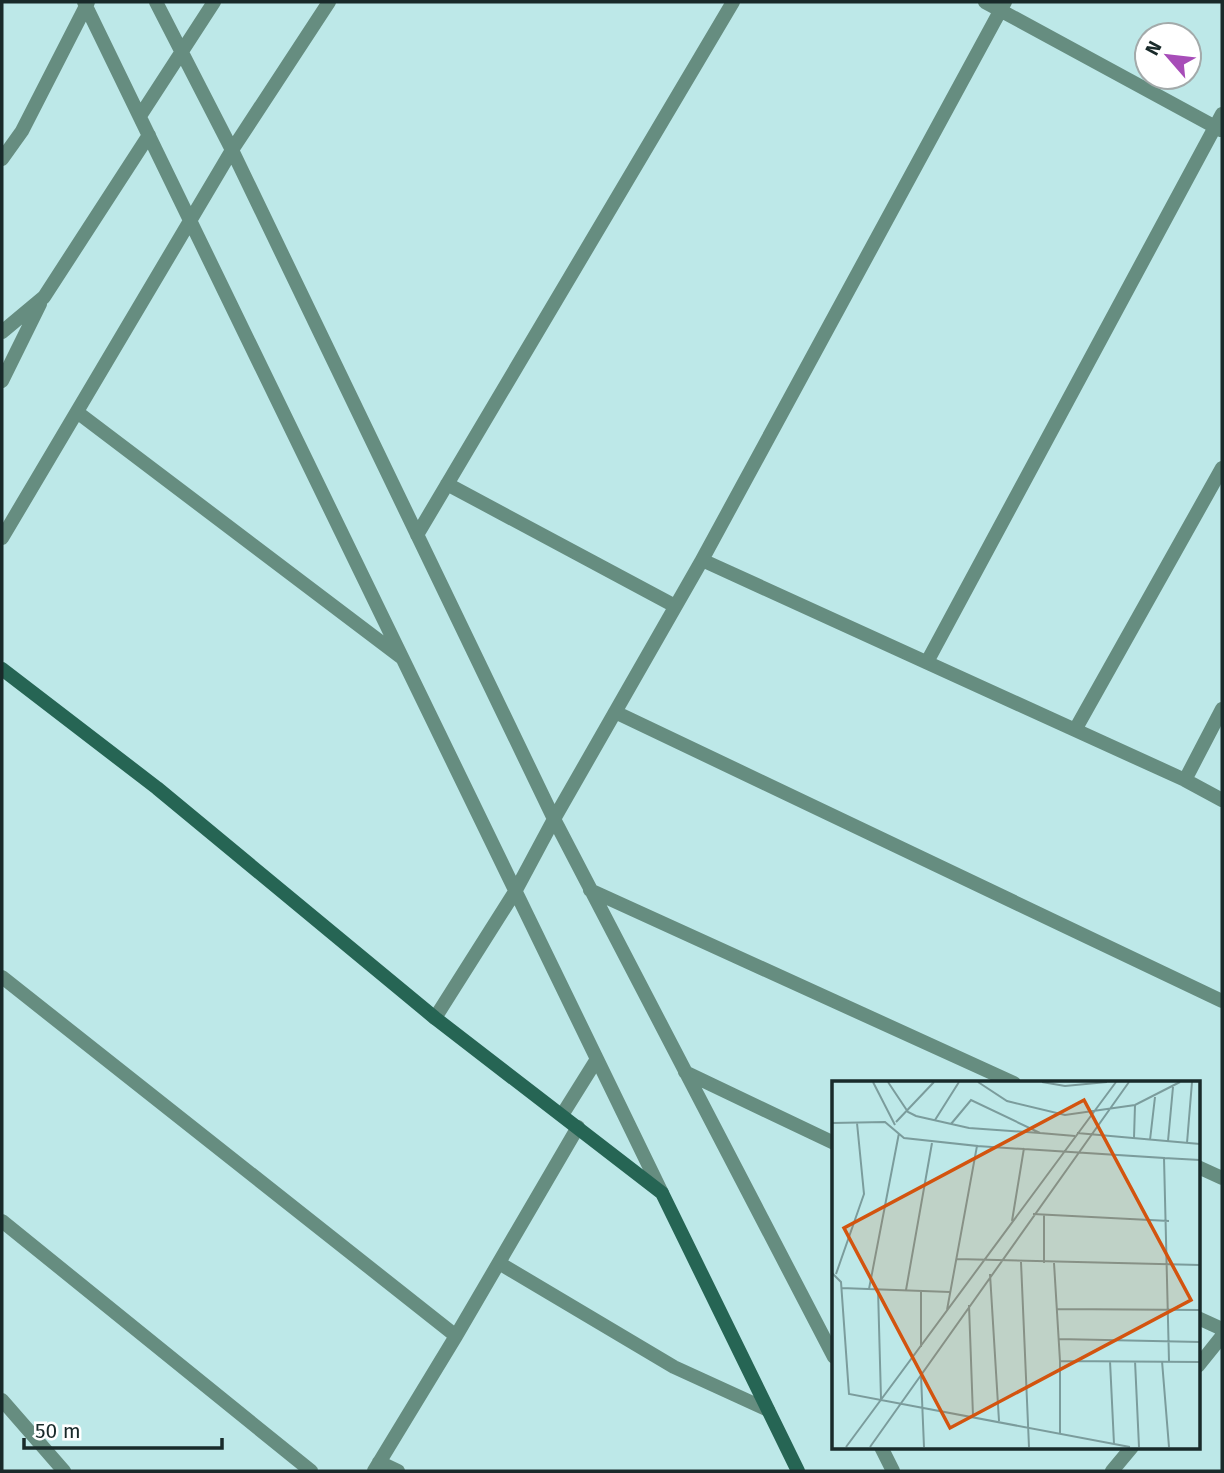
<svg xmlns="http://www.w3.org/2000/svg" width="1224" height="1473" font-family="'Fira Sans',sans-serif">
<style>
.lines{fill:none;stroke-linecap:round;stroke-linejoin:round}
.street{stroke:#668d80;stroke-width:14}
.secondary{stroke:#266554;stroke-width:14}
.inset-road{fill:none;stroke:#7b9c9c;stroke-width:2}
.view{fill:#d3540f;fill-opacity:0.15;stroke:#d3540f;stroke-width:3.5}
.inset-edge{fill:none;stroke:#192a2a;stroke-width:3.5}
</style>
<rect width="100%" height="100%" fill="#bde8e8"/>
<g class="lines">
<path class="street" d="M84 2 662 1193
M156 2 232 150 554 819 834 1357
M985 2 1221 130
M140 116 214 2
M2 159 22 131 88 2
M2 332 44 297 149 135
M2 381 40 304
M77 412 402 658
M447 484 675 606
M417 535 733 2
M2 538 232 150 329 2
M702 560 1185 780 1222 709
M927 662 1222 114
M615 712 1222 1001
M1075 730 1222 468
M1185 780 1222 800
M590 890 1014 1083
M2 977 456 1336
M435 1018 516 890 554 819 702 560 1005 2
M685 1072 834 1143
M562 1115 597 1059
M1198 1167 1222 1178
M2 1221 311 1471
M499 1263 674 1367 768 1410
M1198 1318 1222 1329
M1198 1366 1222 1336
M2 1400 64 1471
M881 1447 893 1471
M379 1462 398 1471
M374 1471 456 1336 578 1127
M1112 1471 1132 1447"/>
<path class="secondary" d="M2 669 157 788 435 1018 662 1193 798 1471"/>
</g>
<g transform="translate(832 1081)">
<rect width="368" height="368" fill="#bde8e8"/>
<path class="inset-road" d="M41 1 63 44M56 1 76 31 84 35 137 47 208 52M146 1 175 20 233 34 303 24 348 1M210 1 233 5 275 1M103 39 127 1M64 41 102 1M0 42 53 41 72 57 145 65 115 229M119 43 139 19 208 52 243 55M245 52 368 63M302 57 303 24M318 59 323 16M336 60 341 6M355 62 360 1M145 65 332 77 337 280M332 77 368 79M201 133 337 140M212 134V182M180 140 192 67M124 178 368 184M189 181 197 366M222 182 228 280 368 281M0 192 9 201 17 313 298 366M4 193 32 113 25 42M158 193 167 340M9 207 118 211M37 208 67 52M46 208 49 318M74 209 100 62M137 224 141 335M225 228 368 229M226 258 368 261M89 266V210M228 280V352M278 280 282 363M303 280 307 366M330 280 337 366M89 294 92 366M14 366 284 1M38 366 297 1"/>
<path class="view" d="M252 19 359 219 118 347 12 147Z"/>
<rect width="368" height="368" class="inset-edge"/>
</g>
<rect width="1224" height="1473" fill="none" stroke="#192a2a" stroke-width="7"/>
<g transform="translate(1168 56) rotate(298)"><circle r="33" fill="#ffffff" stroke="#a3aaaa" stroke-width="2"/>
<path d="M0-5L12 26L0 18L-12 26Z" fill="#a74db8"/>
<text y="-10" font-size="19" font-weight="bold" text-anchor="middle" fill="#192a2a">N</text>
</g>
<path d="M24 1438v10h198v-10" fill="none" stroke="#192a2a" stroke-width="3.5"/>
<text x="35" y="1438" font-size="21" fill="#192a2a" stroke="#ffffff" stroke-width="5" paint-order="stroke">50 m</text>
</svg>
